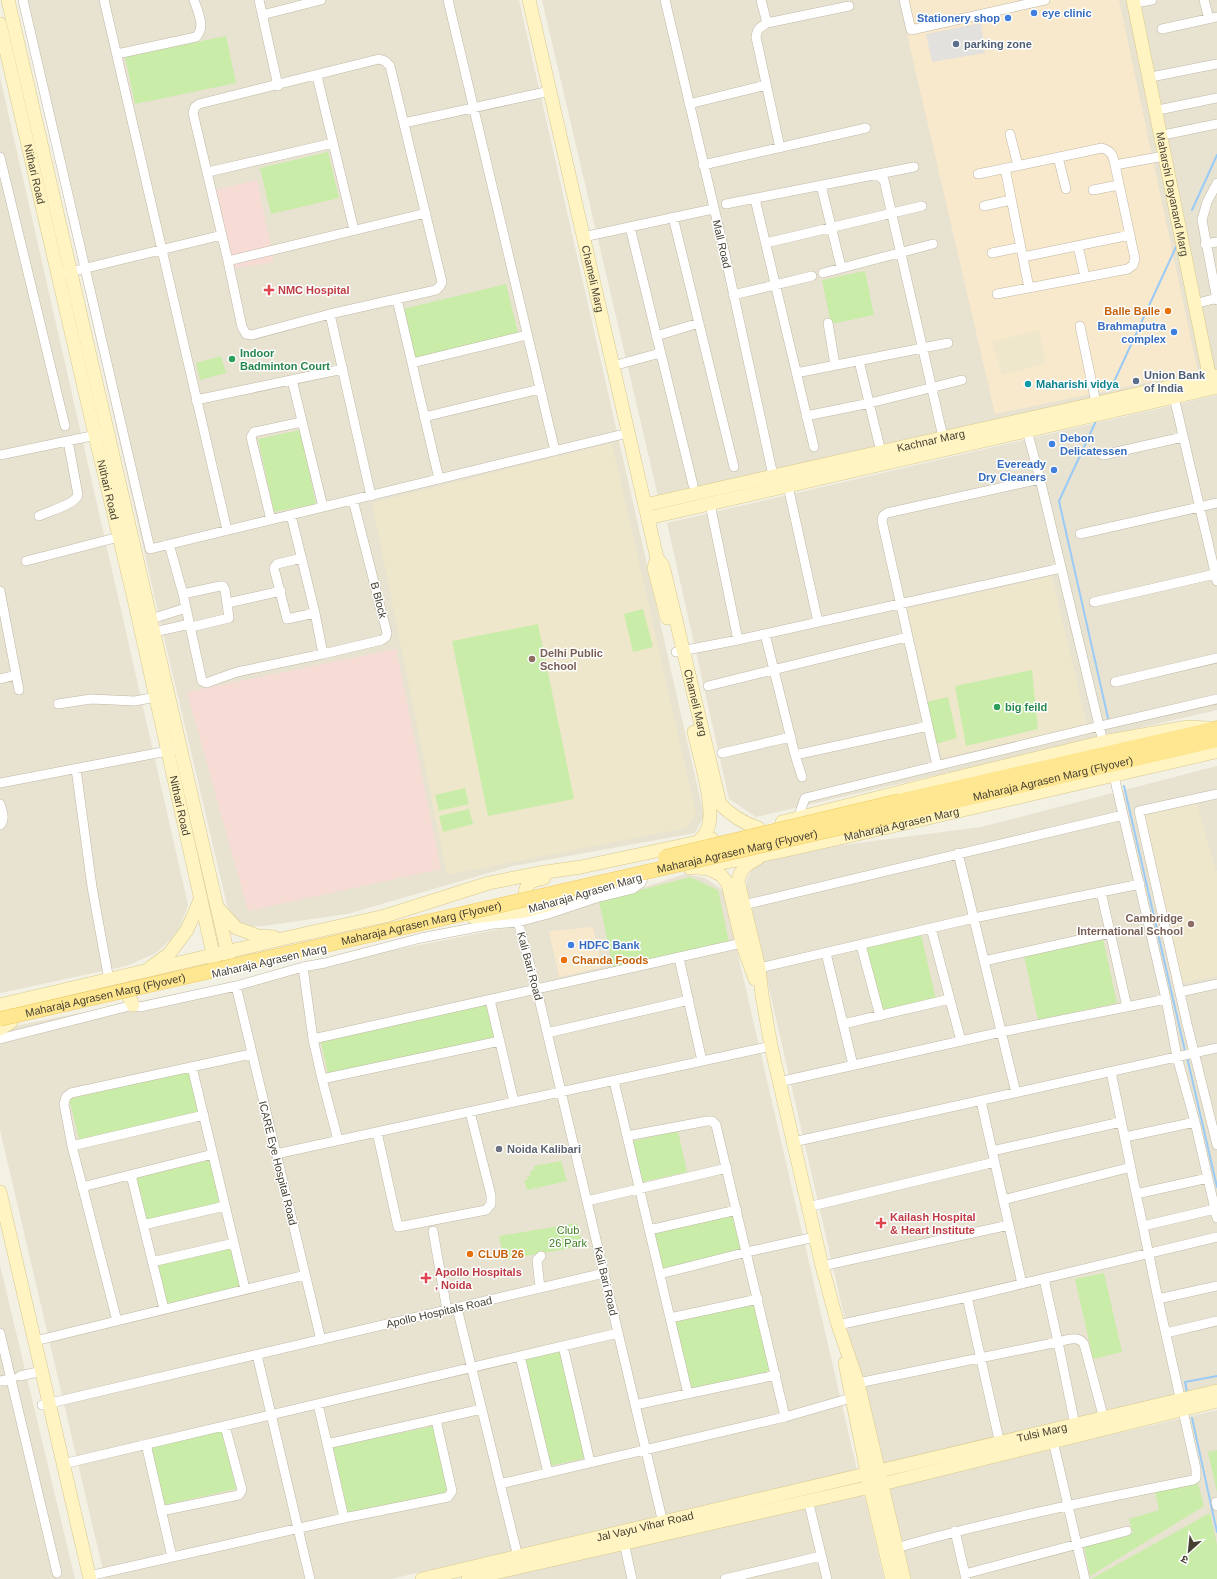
<svg xmlns="http://www.w3.org/2000/svg" width="1217" height="1579" font-family="Helvetica,'Noto Sans Devanagari',sans-serif">
<style>
.residential{fill:#e8e2d1}
.commercial{fill:#f8e8cc}
.education{fill:#eee7cc}
.medical{fill:#f6dcd5}
.green{fill:#c9eca8}
.parking{fill:#e3e1dd}
.lines{fill:none;stroke-linecap:round;stroke-linejoin:round}
.stream{stroke:#9acbf6;stroke-width:2}
.street-casing{stroke:#c0b8a5;stroke-width:10}
.secondary-casing{stroke:#d7c98f;stroke-width:14}
.primary-casing{stroke:#eeca57;stroke-width:15}
.street{stroke:#fff;stroke-width:9}
.secondary{stroke:#fff4c2;stroke-width:13}
.primary{stroke:#ffe791;stroke-width:14}
.primary-bridge-casing{stroke:#eeca57;stroke-width:15;stroke-linecap:butt}
.primary-bridge{stroke:#ffe791;stroke-width:14}
.shop-dot{fill:#3f7fe0;stroke:#fff;stroke-width:1.5}
.service-dot{fill:#5c6f8a;stroke:#fff;stroke-width:1.5}
.health-dot{fill:#e0444e;stroke:#fff;stroke-width:1.5}
.food-dot{fill:#e8710a;stroke:#fff;stroke-width:1.5}
.leisure-dot{fill:#2e9e5b;stroke:#fff;stroke-width:1.5}
.culture-dot{fill:#0f9aa8;stroke:#fff;stroke-width:1.5}
.education-dot{fill:#8d6e63;stroke:#fff;stroke-width:1.5}
.worship-dot{fill:#6b7280;stroke:#fff;stroke-width:1.5}
.labels{text-anchor:middle;dominant-baseline:central;stroke-width:3;stroke-linejoin:round;paint-order:stroke}
.shop-label{font-size:11px;font-weight:bold;fill:#366cbe;stroke:#fff;text-anchor:start}
.service-label{font-size:11px;font-weight:bold;fill:#4e5e75;stroke:#fff;text-anchor:start}
.street-label{font-size:11px;fill:#464033;stroke:#fff}
.health-label{font-size:11px;font-weight:bold;fill:#be3a42;stroke:#fff;text-anchor:start}
.food-label{font-size:11px;font-weight:bold;fill:#c56008;stroke:#fff;text-anchor:start}
.leisure-label{font-size:11px;font-weight:bold;fill:#27864d;stroke:#fff;text-anchor:start}
.culture-label{font-size:11px;font-weight:bold;fill:#0d838f;stroke:#fff;text-anchor:start}
.education-label{font-size:11px;font-weight:bold;fill:#785e54;stroke:#fff;text-anchor:start}
.worship-label{font-size:11px;font-weight:bold;fill:#5b616d;stroke:#fff;text-anchor:start}
.park-label{font-size:11px;fill:#3e7d21;stroke:#fff}
</style>
<rect width="100%" height="100%" fill="#f3f0e4"/>
<path class="residential" d="M19 0H519L704 816 695 833 513 866 347 914 263 926 247 927 234 918 227 905 152 586Z
M542 0H1217V371L658 496Z
M0 77 188 905 178 933 156 953 126 966 0 993Z
M1217 395V710L756 817 729 799 667 523Z
M1217 766V1385L878 1464 747 892V879L754 865 766 855 981 827Z
M685 874 705 878 723 890 857 1470 391 1579H105L0 1130V1036L10 1027 540 921Z
M0 1265 75 1579H0Z
M1217 1410V1579H903L882 1488Z
M851 1493 865 1497 884 1579H479Z"/>
<path class="commercial" d="M899 0H1119L1198 372 995 414Z
M593 927 602 967 559 977 549 931Z"/>
<path class="education" d="M1039 330 1046 363 1002 375 992 342Z
M612 443 696 814 686 828 447 875 372 503Z
M1052 576 1087 725 942 758 907 609Z
M1197 803 1216 871H1217V976L1178 984 1142 816Z"/>
<path class="medical" d="M257 180 274 262 233 269 214 190Z
M396 649 441 869 248 911 187 692Z"/>
<path class="green" d="M226 36 236 83 135 104 125 57Z
M328 152 339 198 271 214 260 168Z
M865 271 874 315 831 324 822 280Z
M506 284 518 333 415 358 403 309Z
M221 356 226 373 200 380 196 363Z
M300 430 316 504 274 512 258 439Z
M643 609 653 647 633 652 624 614Z
M538 624 574 799 488 816 452 641Z
M1032 670 1038 729 966 746 955 686Z
M948 697 957 738 936 744 927 702Z
M465 788 469 804 439 811 435 795Z
M469 809 473 824 443 832 439 816Z
M690 877 718 890 729 942 613 967 599 901Z
M921 934 936 1000 879 1013 864 947Z
M1103 939 1117 1003 1038 1020 1024 956Z
M486 1005 494 1037 328 1074 321 1042Z
M188 1071 198 1113 80 1142 69 1099Z
M678 1131 687 1172 642 1182 633 1141Z
M211 1160 221 1203 145 1221 135 1178Z
M561 1161 567 1181 527 1190 524 1180H528L527 1176 531 1175 530 1171 534 1170V1166Z
M734 1214 743 1250 662 1269 654 1233Z
M577 1223 583 1246 504 1260 499 1236Z
M231 1248 240 1287 167 1304 157 1265Z
M1104 1273 1122 1352 1093 1359 1075 1279Z
M754 1301 770 1371 690 1389 674 1319Z
M561 1351 586 1458 550 1466 525 1360Z
M434 1426 448 1492 348 1514 333 1447Z
M222 1430 236 1489 164 1505 151 1447Z
M1217 1450V1492L1208 1452Z
M1197 1480 1204 1506 1090 1576 1084 1546 1133 1533 1129 1519 1159 1510 1155 1491Z
M1210 1513 1217 1545V1579H1091Z"/>
<path class="parking" d="M981 23 985 53 932 62 926 34Z"/>
<g class="lines">
<path class="stream" d="M1192 210 1217 155
M1112 386 1176 247
M1096 421 1059 501 1108 718
M1124 786 1185 1051
M1187 1057 1217 1187
M1187 1392 1185 1382 1217 1376
M1192 1418 1217 1532"/>
<g class="street-casing">
<path id="street" d="M23 0 150 549 628 433
M104 0 227 530
M259 0 278 86
M448 0 555 451
M665 0 724 250 774 480
M761 0 767 23
M904 0 911 30 1045 0
M1204 0 1209 19
M1141 2 1152 0
M262 15 321 0
M1162 29 1217 17
M117 54 196 37C206 27 198 13 194 0
M379 59 385 61 390 66 442 282 440 286 436 290 330 314 252 335 246 334 242 327 228 261 193 113 195 107 199 104Z
M317 76 354 230
M1156 76 1217 64
M689 104 766 85
M1163 109 1217 98
M404 123 550 91
M1010 134 1018 166
M1168 134 1217 124
M780 148 756 37C757 29 760 27 767 23L849 6
M0 157 65 426
M1058 157 1066 189
M703 165 866 128
M1115 165 1164 156
M1005 168 1029 288
M208 172 333 143
M978 174 1102 148C1112 151 1113 156 1115 165L1135 259 1133 265 1128 269 997 294
M877 175 884 180 943 437
M1217 183 1207 202 1202 220 1217 300
M821 185 841 267
M1093 190 1119 185
M755 199 814 447
M726 204 914 167
M984 206 1011 200
M673 217 734 467
M630 227 693 485
M583 237 713 209
M766 243 922 206
M1205 244 1217 242
M1078 246 1085 277
M992 253 1021 247
M1023 257 1130 235
M228 261 426 213
M66 273 222 235
M823 273 933 244
M733 295 812 276
M397 299 439 479
M1202 302 1217 298
M330 314 371 496
M828 323 835 365
M1080 326 1096 403
M656 336 699 323
M859 361 881 452
M412 363 527 335
M613 366 660 353
M796 373 948 343
M292 380 323 507
M1174 397 1217 581
M196 400 343 369
M806 416 870 403 962 380
M424 417 540 389
M1026 427 1040 479 1103 742
M0 455 101 434
M1103 455 1183 437
M788 486 818 622
M710 504 738 640
M291 515 315 613 323 654
M39 516C49 511 74 505 78 495L68 441
M271 520 251 437 254 432 302 422
M1080 534 1217 503
M169 544 183 594 202 681 206 683 237 672 323 654 382 640 386 637 387 633 353 500
M302 558 277 564 274 568 287 619 315 613
M26 561 119 537
M0 591 19 690
M183 594 220 586H223L225 590 229 618 191 627
M1094 602 1215 574
M228 603 281 591
M151 619 186 608
M154 632 190 624
M765 634 795 755 802 777
M676 652 738 640 1061 568
M0 679 16 675
M1115 682 1217 658
M708 686 907 637
M58 704 91 699 135 701 156 697
M722 753 791 737
M795 755 928 726
M937 766 882 521 883 516 887 513 1040 479
M76 769 92 887 109 980
M1114 776 1166 999 1177 1057 1195 1122 1217 1218
M0 783 173 750
M1217 794 1139 811 1187 1024 1217 1145
M0 804C2 811 6 819 0 825
M798 818 805 798 1100 726 1217 699
M958 853 1016 1093
M1101 892 1127 1007
M739 906 1123 815
M518 922 537 990 663 1523
M931 928 961 1041
M861 945 880 1016
M826 953 853 1065
M679 958 702 1061
M984 961 1110 933
M303 967 313 1039 322 1079 338 1140
M759 968 974 918 1140 884
M236 986 321 1340
M1180 992 1217 984
M490 1000 514 1102
M843 1024 950 999
M547 1033 689 1000
M0 1039 133 1005 140 1007 236 986 303 967 325 963 421 938 493 924 518 922 548 914 596 898 633 889 641 883 644 875
M313 1039 742 943
M192 1067 245 1289
M322 1079 500 1041
M614 1081 688 1394
M779 1082 1001 1032 1166 999
M981 1101 1022 1284
M377 1132 398 1227 486 1210 491 1204V1195L470 1112
M627 1136 707 1121H712L716 1125 785 1417
M1125 1137 1195 1122
M793 1142 1217 1048
M72 1146 204 1115
M992 1151 1121 1122
M276 1154 771 1046
M131 1175 164 1309
M82 1187 213 1154
M1136 1194 1208 1178
M1003 1200 1131 1167
M587 1201 727 1168
M808 1207 995 1162
M143 1225 225 1206
M1143 1226 1215 1209
M649 1230 737 1210
M433 1231 447 1310
M152 1262 234 1243
M822 1266 1009 1225
M660 1274 747 1252 815 1237
M1044 1279 1058 1342C1067 1340 1078 1335 1084 1344L1104 1419
M540 1288 537 1260 541 1256
M967 1297 1000 1444
M1158 1299 1217 1286
M457 1308 518 1557
M670 1318 758 1299
M117 1321 72 1146 64 1104 66 1097 71 1093 251 1054
M838 1325 967 1297 1217 1237
M0 1333 57 1573
M1166 1333 1217 1321
M35 1341 305 1275
M563 1346 590 1462
M257 1355 310 1579
M520 1356 548 1473
M20 1376 42 1371
M0 1381 13 1378
M858 1383 1058 1342 1075 1425
M318 1404 344 1518
M42 1405 604 1273
M635 1405 776 1375
M1053 1441 1085 1579
M146 1444 172 1557
M327 1444 482 1409
M63 1464 618 1333
M500 1484 785 1417 851 1398
M808 1500 827 1579
M1216 1502 1217 1506
M161 1511 239 1495 242 1490 225 1426
M955 1531 966 1579
M623 1538 632 1579
M896 1548C994 1520 1093 1500 1193 1480L1196 1478V1469L1158 1299 1111 1072
M965 1574 1127 1531
M89 1576 344 1518 448 1497 452 1491 436 1420
M725 1579 821 1556"/>
</g>
<g class="secondary-casing">
<g id="secondary">
<path d="M8 0 229 959"/>
<path id="s1" d="M529 0 657 558 663 566 720 804C731 815 743 823 758 828"/>
<path id="s2" d="M1133 0 1211 384"/>
<path id="s3" d="M0 24 95 435 134 599 215 963"/>
<path id="s4" d="M645 505 1217 376"/>
<path d="M648 518 1217 387"/>
<path d="M657 558 654 568 667 618"/>
<path d="M694 732C699 754 714 804 709 824 708 831 703 837 698 842"/>
<path d="M782 822 939 782 1103 742 1188 727 1207 728"/>
<path d="M758 858C747 864 740 869 738 881L759 968 762 995 771 1046 822 1266 838 1325 858 1383 904 1579"/>
<path id="s5" d="M690 868C763 857 834 839 906 823 1009 799 1112 776 1215 752L1217 750"/>
<path d="M700 868 709 869 721 875 728 884 742 943 755 979"/>
<path d="M538 900H530L525 894C526 881 533 881 544 878"/>
<path d="M219 909 236 928 258 936 274 937"/>
<path d="M473 917 525 911 550 904 589 889"/>
<path d="M151 967 169 954 187 930 201 898"/>
<path d="M127 993 133 1005"/>
<path d="M0 1005 286 938 385 916 489 883 539 873 581 867 712 839"/>
<path d="M0 1029 11 1022"/>
<path d="M0 1192 90 1579"/>
<path d="M845 1363 870 1487 892 1579"/>
<path id="s6" d="M422 1579 1217 1391"/>
<path d="M468 1579 870 1487 1217 1401"/>
</g>
</g>
<g class="primary-casing">
<g id="primary">
<path d="M899 801 1217 728"/>
<path id="s7" d="M901 814 1217 740"/>
</g>
</g>
<use href="#street" class="street"/>
<use href="#secondary" class="secondary"/>
<use href="#primary" class="primary"/>
<g class="primary-bridge-casing">
<g id="primary-bridge">
<path d="M665 857 899 801"/>
<path id="s8" d="M0 1019 901 814"/>
</g>
</g>
<use href="#primary-bridge" class="primary-bridge"/>
</g>
<g class="shop-dot">
<circle cx="1034" cy="13" r="4"/>
<circle cx="1008" cy="18" r="4"/>
<circle cx="1174" cy="332" r="4"/>
<circle cx="1052" cy="444" r="4"/>
<circle cx="1054" cy="470" r="4"/>
<circle cx="571" cy="945" r="4"/>
</g>
<g class="service-dot">
<circle cx="956" cy="44" r="4"/>
<circle cx="1136" cy="381" r="4"/>
</g>
<g class="health-dot">
<path d="M267 284h4v4h4v4h-4v4h-4v-4h-4v-4h4z"/>
<path d="M879 1217h4v4h4v4h-4v4h-4v-4h-4v-4h4z"/>
<path d="M424 1272h4v4h4v4h-4v4h-4v-4h-4v-4h4z"/>
</g>
<g class="food-dot">
<circle cx="1168" cy="311" r="4"/>
<circle cx="564" cy="960" r="4"/>
<circle cx="470" cy="1254" r="4"/>
</g>
<g class="leisure-dot">
<circle cx="232" cy="359" r="4"/>
<circle cx="997" cy="707" r="4"/>
</g>
<circle class="culture-dot" cx="1028" cy="384" r="4"/>
<g class="education-dot">
<circle cx="532" cy="659" r="4"/>
<circle cx="1191" cy="924" r="4"/>
</g>
<circle class="worship-dot" cx="499" cy="1149" r="4"/>
<g class="labels">
<g class="shop-label">
<text x="1042" y="13">eye clinic</text>
<text x="1000" y="18" text-anchor="end">Stationery shop</text>
<text x="1166" y="326" text-anchor="end">Brahmaputra<tspan x="1166" dy="13">complex</tspan></text>
<text x="1060" y="438">Debon<tspan x="1060" dy="13">Delicatessen</tspan></text>
<text x="1046" y="464" text-anchor="end">Eveready<tspan x="1046" dy="13">Dry Cleaners</tspan></text>
<text x="579" y="945">HDFC Bank</text>
</g>
<g class="service-label">
<text x="964" y="44">parking zone</text>
<text x="1144" y="375">Union Bank<tspan x="1144" dy="13">of India</tspan></text>
</g>
<g class="street-label">
<text stroke="none"><textPath href="#s3" startOffset="154">Nithari Road</textPath></text>
<text stroke="none"><textPath href="#s2" startOffset="198">Maharshi Dayanand Marg</textPath></text>
<text transform="translate(722 244) rotate(77)">Mall Road</text>
<text stroke="none"><textPath href="#s1" startOffset="286">Chameli Marg</textPath></text>
<text stroke="none"><textPath href="#s4" startOffset="293">Kachnar Marg</textPath></text>
<text stroke="none"><textPath href="#s3" startOffset="478">Nithari Road</textPath></text>
<text transform="translate(379 600) rotate(76)">B Block</text>
<text stroke="none"><textPath href="#s1" startOffset="723">Chameli Marg</textPath></text>
<text stroke="none"><textPath href="#s7" startOffset="156">Maharaja Agrasen Marg (Flyover)</textPath></text>
<text stroke="none"><textPath href="#s3" startOffset="802">Nithari Road</textPath></text>
<text stroke="none"><textPath href="#s5" startOffset="216">Maharaja Agrasen Marg</textPath></text>
<text stroke="none"><textPath href="#s8" startOffset="756">Maharaja Agrasen Marg (Flyover)</textPath></text>
<text transform="translate(585 893) rotate(-16)">Maharaja Agrasen Marg</text>
<text stroke="none"><textPath href="#s8" startOffset="432">Maharaja Agrasen Marg (Flyover)</textPath></text>
<text transform="translate(269 961) rotate(-13)">Maharaja Agrasen Marg</text>
<text transform="translate(530 966) rotate(75)">Kali Bari Road</text>
<text stroke="none"><textPath href="#s8" startOffset="108">Maharaja Agrasen Marg (Flyover)</textPath></text>
<text transform="translate(278 1163) rotate(76)">ICARE Eye Hospital Road</text>
<text transform="translate(606 1281) rotate(77)">Kali Bari Road</text>
<text transform="translate(439 1312) rotate(-13)">Apollo Hospitals Road</text>
<text stroke="none"><textPath href="#s6" startOffset="637">Tulsi Marg</textPath></text>
<text stroke="none"><textPath href="#s6" startOffset="229">Jal Vayu Vihar Road</textPath></text>
</g>
<g class="health-label">
<text x="278" y="290">NMC Hospital</text>
<text x="890" y="1217">Kailash Hospital<tspan x="890" dy="13">&amp; Heart Institute</tspan></text>
<text x="435" y="1272">Apollo Hospitals<tspan x="435" dy="13">, Noida</tspan></text>
</g>
<g class="food-label">
<text x="1160" y="311" text-anchor="end">Balle Balle</text>
<text x="572" y="960">Chanda Foods</text>
<text x="478" y="1254">CLUB 26</text>
</g>
<g class="leisure-label">
<text x="240" y="353">Indoor<tspan x="240" dy="13">Badminton Court</tspan></text>
<text x="1005" y="707">big feild</text>
</g>
<g class="culture-label">
<text x="1036" y="384">Maharishi vidya</text>
</g>
<g class="education-label">
<text x="540" y="653">Delhi Public<tspan x="540" dy="13">School</tspan></text>
<text x="1183" y="918" text-anchor="end">Cambridge<tspan x="1183" dy="13">International School</tspan></text>
</g>
<g class="worship-label">
<text x="507" y="1149">Noida Kalibari</text>
</g>
<g class="park-label">
<text x="568" y="1230">Club<tspan x="568" dy="13">26 Park</tspan></text>
</g>
</g>
<g transform="translate(1189 1551) rotate(207)" stroke="#ffffff" stroke-width="3" paint-order="stroke">
<path d="M0-3L7 15L0 10L-7 15Z" fill="#464033"/>
<text y="-6" font-size="11" font-weight="bold" text-anchor="middle" fill="#464033">उ</text>
</g>
</svg>
